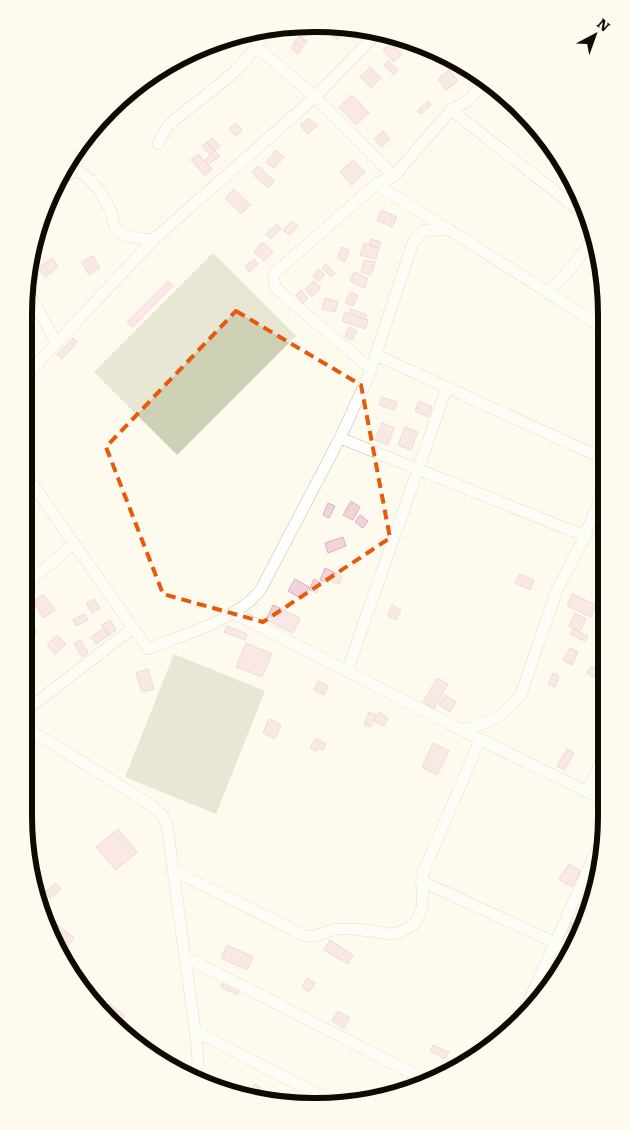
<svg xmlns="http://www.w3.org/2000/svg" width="630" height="1130" font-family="Literata,serif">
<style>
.green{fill:#cdd0b2}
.building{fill:#f4d2dc;stroke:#d7b5bf}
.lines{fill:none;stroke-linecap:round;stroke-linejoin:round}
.minor-casing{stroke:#c5bc9e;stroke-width:12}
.minor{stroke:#fff;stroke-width:11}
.marked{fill:none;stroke:#e8590c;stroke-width:4;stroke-dasharray:10 6;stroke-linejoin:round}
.rim{fill:none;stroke:#0e0b03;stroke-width:6}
</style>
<rect width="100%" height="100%" fill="#fefaee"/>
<path class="green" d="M213 253 296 336 177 455 94 372Z
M174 654 265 691 216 814 125 777Z"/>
<path class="building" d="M340 27 345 31 337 40 323 28Z
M300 36 307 41 302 48 295 42Z
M295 42 302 48 298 54 291 48Z
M391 43 402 54 394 62 383 50Z
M388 61 398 70 394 75 384 65Z
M370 67 381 78 371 88 360 77Z
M449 70 458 81 446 90 438 79Z
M352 95 369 113 356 125 339 107Z
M428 101 431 105 421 114 417 111Z
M309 118 317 126 308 134 300 125Z
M236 123 242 131 235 136 229 128Z
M383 131 390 139 382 147 374 139Z
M212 138 220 146 215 151 207 142Z
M207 142 215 151 210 155 202 146Z
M276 150 284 157 274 168 266 162Z
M215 151 220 156 208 165 204 161Z
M198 154 212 169 205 176 191 160Z
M353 160 365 172 352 185 340 172Z
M258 166 274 181 268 188 252 173Z
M234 189 250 205 241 214 225 198Z
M382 210 397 217 392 227 377 220Z
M292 221 298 226 289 235 283 230Z
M277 224 281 229 271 239 266 234Z
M371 239 381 242 379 248 369 245Z
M262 242 273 251 264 261 254 252Z
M364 243 379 248 376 259 360 255Z
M342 247 349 250 345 262 337 258Z
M93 256 100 268 89 275 81 262Z
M52 258 58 267 45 277 38 268Z
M254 259 258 264 249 272 245 266Z
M364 260 375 262 371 275 361 272Z
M326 264 335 273 331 277 322 268Z
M319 269 325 275 318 281 313 276Z
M354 272 368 278 364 288 350 281Z
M168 281 173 286 133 327 127 322Z
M314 281 321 288 312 297 305 289Z
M301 290 308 298 303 303 296 295Z
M350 292 358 295 353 306 345 303Z
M325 298 338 302 335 312 322 309Z
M351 309 367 315 365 319 350 314Z
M345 312 368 320 365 329 342 321Z
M349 327 357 331 352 340 345 337Z
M73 338 77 342 62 359 57 355Z
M382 397 397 402 394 410 379 405Z
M419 401 432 407 428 417 415 411Z
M382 423 394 428 388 445 375 440Z
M405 427 418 432 411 450 398 445Z
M351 501 360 507 353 520 343 515Z
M328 503 335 506 329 518 323 515Z
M360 515 368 521 363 528 355 522Z
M343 537 346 546 328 553 325 543Z
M325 568 334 572 329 583 320 580Z
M335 573 342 576 339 584 332 582Z
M520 574 534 580 530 590 515 583Z
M295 579 309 587 302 599 288 591Z
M314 579 321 583 316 593 309 590Z
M43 594 55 610 44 618 33 602Z
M572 594 596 605 591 617 567 606Z
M94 599 100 608 92 613 86 604Z
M273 605 300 618 293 633 266 620Z
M392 605 401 610 396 620 388 616Z
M575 613 586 619 580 631 569 626Z
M85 614 88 620 76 626 73 619Z
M110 620 116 630 109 635 102 625Z
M31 625 37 632 27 639 24 636V630Z
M227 626 247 634 245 640 224 632Z
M104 628 109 635 96 644 91 637Z
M573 629 588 636 585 641 570 634Z
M57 635 66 644 55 654 47 645Z
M80 640 88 653 82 657 74 643Z
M246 643 272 654 262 677 236 667Z
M570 648 578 652 572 665 563 660Z
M591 666 601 671 597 679 587 673Z
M148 669 154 689 142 692 136 673Z
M553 673 559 676 555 687 548 684Z
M437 678 448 684 434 709 423 702Z
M318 681 328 686 324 695 314 690Z
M445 695 456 702 450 712 439 705Z
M369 712 376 715 370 727 364 724Z
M379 712 388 718 384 726 374 721Z
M269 719 281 725 275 739 263 733Z
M316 738 326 744 323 750 318 748 316 751 310 748Z
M433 743 449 751 437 775 422 767Z
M567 749 574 753 564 770 557 766Z
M118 829 137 852 116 870 96 847Z
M569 864 581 871 572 887 559 879Z
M56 883 61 889 50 898 45 892Z
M54 922 74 938 66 948 56 939 49 928Z
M570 922 581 928 577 938 565 931Z
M330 940 353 955 348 964 324 950Z
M227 945 253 957 247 970 221 958Z
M307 978 315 983 309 992 302 987Z
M223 982 239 990 237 995 221 987Z
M110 1004 125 1016 119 1023 105 1012Z
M338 1011 350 1018 344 1028 332 1021Z
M433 1045 449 1052 445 1059 430 1051Z
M255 1084 261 1088 253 1098 247 1097 245 1096Z"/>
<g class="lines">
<g class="minor-casing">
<path id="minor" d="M257 47 315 97 394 176
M451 110 589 218
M158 144 167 127 178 117C210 91 246 69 265 32
M58 181 76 170C93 178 105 198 112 214 114 221 113 227 119 232 127 238 142 238 153 240
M376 184 446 228
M26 288 57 344
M548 293 576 262 594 237
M376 355 604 459
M371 369 280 292C274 286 272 280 275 273L376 184 394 176 451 110 469 100 485 81
M24 378 153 240 315 97 376 34
M340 438 585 536
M24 472 148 649C183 635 239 619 261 589L340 438 368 377 413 242 425 230H449L456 234 604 328
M24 586 74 544
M234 613 461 730 606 801
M347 671 447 387
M24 712 133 628
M24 726 148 803 163 816 167 825 197 1045 198 1062 195 1076
M461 730C489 723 503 718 521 694L557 590 585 536 604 488
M588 792 605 752
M174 871 305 936H315L336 929H355L391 934 401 932 413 925 418 918 422 908 423 873 480 740
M421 881 571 950
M186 957 429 1082
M523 1014 606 830
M195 1031 338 1105"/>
</g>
<use href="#minor" class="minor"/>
</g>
<path d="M0 0H630V1130H0ZM236 311 361 385 390 538 263 622 163 594 106 447Z" fill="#fefaee" fill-opacity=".55" fill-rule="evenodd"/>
<path class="marked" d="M236 311 361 385 390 538 263 622 163 594 106 447Z"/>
<path d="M0 0H630V1130H0ZM314 32H316A282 282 0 0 1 598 314V816A282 282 0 0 1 316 1098H314A282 282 0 0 1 32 816V314A282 282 0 0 1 314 32Z" fill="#fefaee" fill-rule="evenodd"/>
<path class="rim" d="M314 32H316A282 282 0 0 1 598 314V816A282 282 0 0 1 316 1098H314A282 282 0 0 1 32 816V314A282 282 0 0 1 314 32Z"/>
<g transform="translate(595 35) rotate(41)" stroke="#fefaee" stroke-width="4" paint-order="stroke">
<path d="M0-4L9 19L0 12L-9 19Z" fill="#0e0b03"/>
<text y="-8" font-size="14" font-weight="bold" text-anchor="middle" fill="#0e0b03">N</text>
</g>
</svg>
